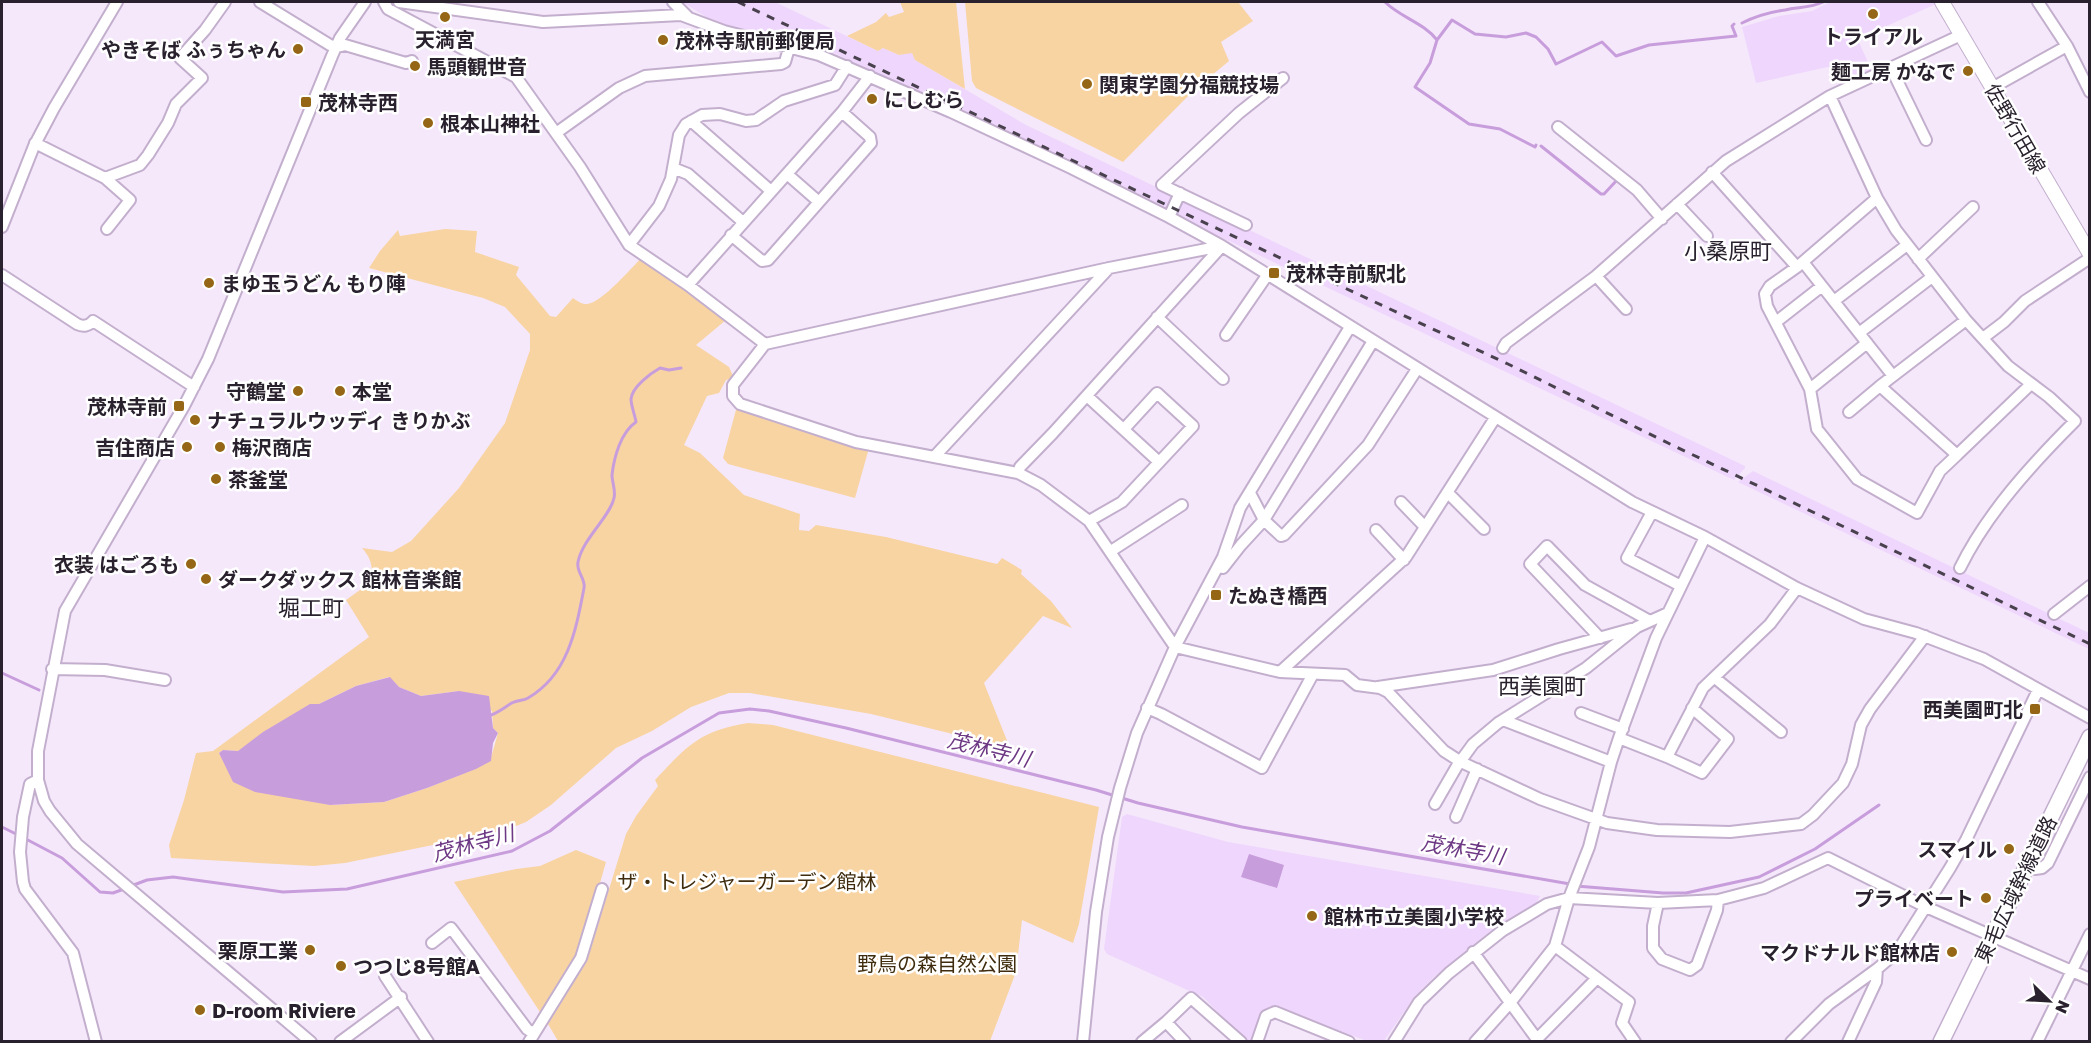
<svg xmlns="http://www.w3.org/2000/svg" width="2091" height="1043" font-family="'Golos Text','Noto Sans JP',sans-serif">
<style>
.built{fill:#efd6fc}
.green{fill:#f8d4a3;fill-rule:evenodd}
.water{fill:#c89ddc}
.lines{fill:none;stroke-linecap:round;stroke-linejoin:round}
.stream{stroke:#c89ddc;stroke-width:3}
.minor-casing{stroke:#c3afcd;stroke-width:14}
.major-casing{stroke:#c3afcd;stroke-width:16}
.highway-casing{stroke:#c3afcd;stroke-width:18}
.minor{stroke:#fff;stroke-width:10}
.major{stroke:#fff;stroke-width:14}
.highway{stroke:#fff;stroke-width:15}
.rail{stroke:#49414e;stroke-width:3;stroke-dasharray:8 8;stroke-linecap:butt}
.poi-dot{fill:#956615;stroke:#fff;stroke-width:2}
.labels{text-anchor:middle;dominant-baseline:central;stroke-width:5;stroke-linejoin:round;paint-order:stroke}
.poi-label{font-size:20px;font-weight:bold;fill:#29212d;stroke:#fff;text-anchor:start}
.street-label{font-size:20px;fill:#29212d;stroke:#fff}
.park-label{font-size:20px;fill:#3f2c0e;stroke:#fff}
.water-label{font-size:21px;font-style:italic;fill:#6e3984;stroke:#fff}
.quarter-label{font-size:22px;fill:#29212d;stroke:#fff}
</style>
<rect width="100%" height="100%" fill="#f5e8fb"/>
<path class="built" d="M682 2H775L878 51 883 48 899 55 913 52 915 60 1026 125 1171 194 1173 197 1168 208 1166 210 832 52 732 28 708 18Z
M1830 2H1934L1936 4 1880 29 1881 32 1858 40 1872 71 1855 82 1846 63 1756 83 1742 27 1779 16 1812 11Z
M1182 198 1745 466V468L1734 480 1174 215Z
M1753 471 2089 633V649L1738 482Z
M1127 814 1228 842 1540 896 1536 904 1494 928 1435 976 1415 996 1384 1041H1367L1276 1007 1263 1010 1252 1041H1246L1203 997 1107 954 1104 949 1122 817Z"/>
<path class="green" d="M900 2H956L965 89 915 60 912 53 899 55 883 48 878 51 847 36 876 22 886 13 889 17 904 12Z
M965 2H1238L1253 21 1221 42 1229 61 1193 91 1123 162 976 88 972 81Z
M445 229 477 231 475 252 519 267 516 275 550 316 556 317 573 298C579 302 584 306 591 303 604 299 631 269 641 258L726 320 696 345 729 367 734 378 726 380 719 393 707 396 684 445 700 453 744 495 800 514 799 530 809 531 816 525 886 537 997 564 1002 558 1022 570 1021 574 1051 601 1072 628 1043 616 984 683 1010 748 871 714 750 693H729L691 707 652 731 616 748 551 805 526 822 506 830 345 863 314 866 171 858 169 845 184 800 196 753 213 751 369 637 346 600 371 582C373 568 372 559 362 548L392 552 411 541 459 488 505 423 530 350V334L505 307 483 298 369 268 380 251 398 230 400 236ZM389 677 399 687 421 696 459 691 492 711 493 728 498 733 490 761 475 769 427 788 384 802 330 805 226 765 219 753 223 750 238 751 319 704 356 686Z
M737 406 869 448 855 498 728 464 723 458Z
M748 723 773 725 1099 807 1079 924 1073 943 1022 920 1016 972 990 1041H558L548 1024 587 961 626 834 636 816 658 786 655 780C687 746 699 731 748 723Z
M576 850 606 862 584 939 577 957 540 1012 454 882 516 869 540 866Z"/>
<path class="water" d="M390 677 399 687 421 696 459 691 489 696 493 728 498 733 493 743 491 761 476 769 427 788 384 802 330 805 255 792 233 782 219 753 223 750 238 751 263 732 310 704H319L356 686Z
M1249 854 1284 865 1277 888 1241 877Z"/>
<g class="lines">
<path class="stream" d="M1385 2C1400 17 1424 23 1437 40L1430 63 1415 87 1469 124 1500 129 1535 147 1536 145
M1742 23C1756 16 1770 12 1785 10 1798 7 1811 8 1823 2
M1437 40 1452 20 1475 34 1506 37 1526 33 1536 37 1548 49 1556 64 1602 42 1616 56 1649 45 1736 36 1732 26 1734 24
M1541 146 1601 194H1604L1617 180
M2 673 39 690
M491 715C499 712 504 708 510 704 515 700 523 701 528 698 568 675 576 630 584 588 586 579 576 572 578 562 583 538 610 517 614 498 616 491 612 482 612 475 614 457 621 432 636 422 635 415 631 406 631 399 632 387 651 373 660 368L669 370 681 368
M2 827 18 835
M24 838 62 858 100 892 113 893 124 889
M131 886 147 880 173 877 283 892 347 889 512 851 550 831 642 758 719 713 750 709 769 711 846 728 1096 790 1138 803 1242 827 1570 884
M1576 886 1663 893H1686L1759 877 1815 849 1879 805"/>
<g class="minor-casing">
<path id="minor" d="M260 2 330 45 336 47 345 45 406 63 412 61
M384 2 388 9 516 77 580 167 629 245 688 285 765 344
M399 2 543 22 681 15 724 31 819 55 951 112 1071 168 1169 217 1222 246 1632 502 1705 537 1797 588 1864 619 1916 633 1984 659 2090 718
M673 2 688 17
M2038 2 2067 46 2090 92
M1891 68 1926 140
M1992 88 2067 46
M1830 96 1877 198 1896 230 1966 320 2008 366 2049 397 2075 421C2032 464 1987 513 1960 568
M691 121 771 191
M1558 127 1637 190 1662 219
M556 133 619 88 645 76 781 64 785 62 789 48
M35 143 105 178 140 165 148 155 168 123 176 104 202 78 180 58 205 30 225 2
M673 168 688 174 743 222
M1712 172 1797 267
M787 174 819 202
M105 178 130 200 107 229
M1877 198 1797 267 1770 286 1765 294 1767 306 1810 389 1817 429 1857 479 1917 513 1940 471 1957 455
M1677 204 1707 236
M1169 217 1180 193
M1246 225 1162 185 1239 113 1283 78
M2 227 34 146 54 108 117 2
M731 235 762 261 768 260 871 143 870 137 842 112
M629 245 659 206 671 179 679 135 686 124 702 115 720 114 746 121 756 120 784 101 835 85 847 66
M1222 246 1109 268 765 344 733 385V396L740 404 856 442 1018 473 1041 485 1089 521 1175 647 1280 672 1345 675 1357 685 1380 688 1388 692 1444 751 1461 762 1540 799 1607 823 1657 830 1730 832 1801 824 1813 815 1843 783 1852 764 1861 725 1870 709 1925 636
M1918 259 1973 207
M1803 262 1893 376
M2 275 77 324C83 327 89 326 93 321L194 387
M1596 276 1626 309
M688 285 842 112 870 76
M1834 301 1907 245
M1157 317 1223 379
M1776 322 1822 286
M1859 333 1932 277
M1226 335 1268 274
M1983 338 2004 322 2025 301 2090 258
M1503 348 1506 343 1596 276 1726 161 1830 96 1961 35
M1880 386 1957 455 2031 384
M1810 389 1867 343
M1087 396 1159 462
M1849 412 1880 386 1966 320
M935 456 1109 268
M1018 473 1020 467 1053 433 1222 246
M1250 493 1264 520 1281 536 1284 535 1368 445 1417 369
M1448 493 1484 529
M1401 502 1425 527
M1652 512 1627 558 1681 586
M1089 521 1122 502 1193 426 1157 393 1124 429
M1376 530 1404 560
M1111 551 1182 505
M1223 568 1241 545 1264 520 1373 341
M2054 614 2090 586
M1600 638 1530 564 1547 546 1585 585 1650 621
M52 669 105 670 165 680
M1280 672 1406 557 1495 418
M1715 678 1781 732
M1378 687 1493 670 1559 649 1631 629
M1147 708 1161 714 1262 768 1313 674
M1581 713 1623 729
M1503 720 1611 762
M1619 738 1667 757 1702 773 1728 739 1692 708
M1667 757 1703 688 1770 624 1797 588
M38 780 30 784 23 817 20 852 23 882 25 889 73 953 96 1042
M1435 804 1457 766 1473 744 1498 723 1586 668 1637 627 1668 613
M1456 817 1477 769
M2035 869 2042 868 2048 863 2090 777
M1658 903 1653 926V948L1662 959 1690 970 1697 965 1717 910 1718 900
M432 943 451 928 527 1029 533 1033
M1555 946 1629 1002 1622 1023 1635 1042
M1473 952 1539 1042
M385 976 428 1042
M1166 1022 1185 1042
M1537 1039 1597 978
M311 1042 77 844 50 811 44 801 38 780V751L65 611 184 406 208 359 332 56 340 38 365 2
M340 1042 401 997
M529 1042 581 958 602 889
M1083 1042 1096 912 1108 837 1120 788 1137 733 1175 647 1223 557 1240 508 1350 327
M1142 1042 1166 1022 1191 998 1241 1042
M1257 1042 1266 1016 1275 1012 1349 1042
M1394 1042 1419 1002 1449 973 1502 931 1547 904 1569 898 1658 903 1718 900 1764 888 1828 858 1926 907 2090 979
M1475 1042 1510 1003 1555 946 1569 898 1589 847 1611 762 1619 738 1656 638 1705 537
M1791 1042 1829 1004 1877 969 1897 952 1950 868 1966 840 2038 690
M1848 1042 1876 982 1877 969
M2037 1042 2090 934"/>
</g>
<g class="major-casing">
<path id="major" d="M1942 2 2090 254"/>
</g>
<g class="highway-casing">
<path id="highway" d="M1941 1042 2090 737"/>
</g>
<use href="#minor" class="minor"/>
<use href="#major" class="major"/>
<use href="#highway" class="highway"/>
<path class="rail" d="M738 2 1173 208 1508 364 1670 444 2090 644"/>
</g>
<g class="poi-dot">
<circle cx="1873" cy="14" r="6"/>
<circle cx="445" cy="17" r="6"/>
<circle cx="663" cy="40" r="6"/>
<circle cx="298" cy="49" r="6"/>
<circle cx="415" cy="66" r="6"/>
<circle cx="1968" cy="71" r="6"/>
<circle cx="1087" cy="84" r="6"/>
<circle cx="872" cy="99" r="6"/>
<rect x="300" y="96" width="12" height="12" rx="3"/>
<circle cx="428" cy="123" r="6"/>
<rect x="1268" y="267" width="12" height="12" rx="3"/>
<circle cx="209" cy="283" r="6"/>
<circle cx="298" cy="391" r="6"/>
<circle cx="340" cy="391" r="6"/>
<rect x="173" y="400" width="12" height="12" rx="3"/>
<circle cx="195" cy="420" r="6"/>
<circle cx="187" cy="447" r="6"/>
<circle cx="220" cy="447" r="6"/>
<circle cx="216" cy="479" r="6"/>
<circle cx="191" cy="564" r="6"/>
<circle cx="206" cy="579" r="6"/>
<rect x="1210" y="589" width="12" height="12" rx="3"/>
<rect x="2029" y="703" width="12" height="12" rx="3"/>
<circle cx="2009" cy="849" r="6"/>
<circle cx="1986" cy="898" r="6"/>
<circle cx="1312" cy="916" r="6"/>
<circle cx="310" cy="950" r="6"/>
<circle cx="1952" cy="952" r="6"/>
<circle cx="341" cy="966" r="6"/>
<circle cx="200" cy="1010" r="6"/>
</g>
<g class="labels">
<g class="poi-label">
<text x="1873" y="36" text-anchor="middle">トライアル</text>
<text x="445" y="39" text-anchor="middle">天満宮</text>
<text x="675" y="40">茂林寺駅前郵便局</text>
<text x="286" y="49" text-anchor="end">やきそば ふぅちゃん</text>
<text x="427" y="66">馬頭観世音</text>
<text x="1956" y="71" text-anchor="end">麺工房 かなで</text>
<text x="1099" y="84">関東学園分福競技場</text>
<text x="884" y="99">にしむら</text>
<text x="318" y="102">茂林寺西</text>
<text x="440" y="123">根本山神社</text>
<text x="1286" y="273">茂林寺前駅北</text>
<text x="221" y="283">まゆ玉うどん もり陣</text>
<text x="286" y="391" text-anchor="end">守鶴堂</text>
<text x="352" y="391">本堂</text>
<text x="167" y="406" text-anchor="end">茂林寺前</text>
<text x="207" y="420">ナチュラルウッディ きりかぶ</text>
<text x="175" y="447" text-anchor="end">吉住商店</text>
<text x="232" y="447">梅沢商店</text>
<text x="228" y="479">茶釜堂</text>
<text x="179" y="564" text-anchor="end">衣装 はごろも</text>
<text x="218" y="579">ダークダックス 館林音楽館</text>
<text x="1228" y="595">たぬき橋西</text>
<text x="2023" y="709" text-anchor="end">西美園町北</text>
<text x="1997" y="849" text-anchor="end">スマイル</text>
<text x="1974" y="898" text-anchor="end">プライベート</text>
<text x="1324" y="916">館林市立美園小学校</text>
<text x="298" y="950" text-anchor="end">栗原工業</text>
<text x="1940" y="952" text-anchor="end">マクドナルド館林店</text>
<text x="353" y="966">つつじ8号館A</text>
<text x="212" y="1010">D-room Riviere</text>
</g>
<g class="street-label">
<text transform="translate(2016 128) rotate(60)">佐野行田線</text>
<text transform="translate(2015 889) rotate(-64)">東毛広域幹線道路</text>
</g>
<g class="park-label">
<text x="747" y="881">ザ・トレジャーガーデン館林</text>
<text x="937" y="963">野鳥の森自然公園</text>
</g>
<g class="water-label">
<text transform="translate(989 749) rotate(14)">茂林寺川</text>
<text transform="translate(473 843) rotate(-15)">茂林寺川</text>
<text transform="translate(1463 849) rotate(10)">茂林寺川</text>
</g>
<g class="quarter-label">
<text x="1728" y="250">小桑原町</text>
<text x="311" y="607">堀工町</text>
<text x="1542" y="685">西美園町</text>
</g>
</g>
<rect width="2091" height="1043" fill="none" stroke="#29212d" stroke-width="6"/>
<g transform="translate(2049 1001) rotate(114)" stroke="#ffffff" stroke-width="4.5" paint-order="stroke">
<path d="M0-4.5L10 22L0 15L-10 22Z" fill="#29212d"/>
<text y="-9" font-size="16" font-weight="bold" text-anchor="middle" fill="#29212d">N</text>
</g>
</svg>
